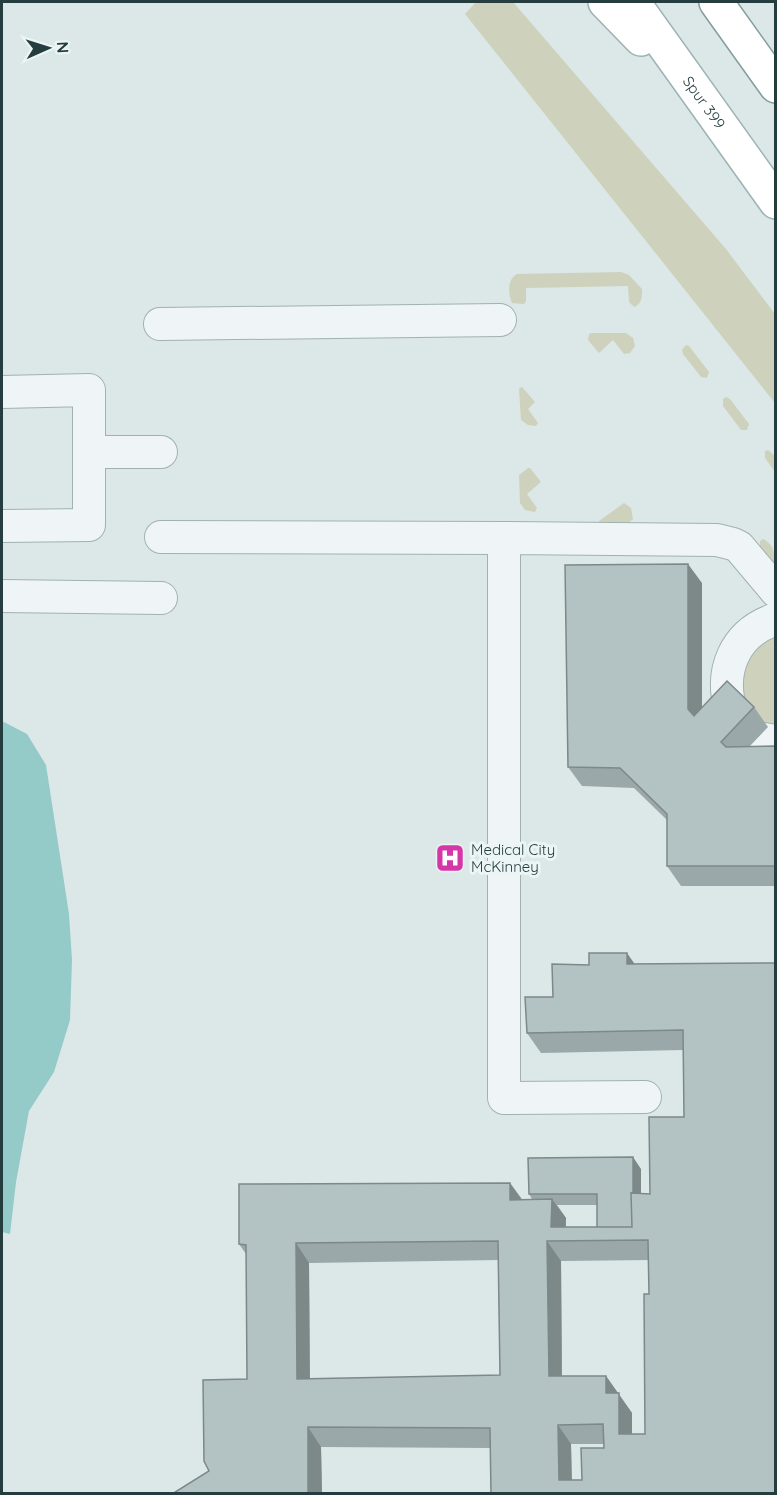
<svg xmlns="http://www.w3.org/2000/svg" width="777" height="1495" font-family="Quicksand,sans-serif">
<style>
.green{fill:#ced2bd}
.water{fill:#94cac8}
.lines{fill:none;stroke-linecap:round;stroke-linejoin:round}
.minor-casing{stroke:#a1b1b1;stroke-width:34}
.major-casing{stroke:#9bb3b4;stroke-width:36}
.highway-casing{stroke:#839d9f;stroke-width:36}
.minor{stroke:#eff5f6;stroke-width:32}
.major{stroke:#fff;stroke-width:33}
.highway{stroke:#fff;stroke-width:33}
.wall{fill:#9aa8a9;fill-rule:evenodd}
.shaded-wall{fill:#7d8889}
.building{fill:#b3c3c4;stroke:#7d8889;stroke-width:1.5;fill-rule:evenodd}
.labels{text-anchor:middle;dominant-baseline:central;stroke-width:6;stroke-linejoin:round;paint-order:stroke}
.street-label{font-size:15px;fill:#253d3f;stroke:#ebf5f5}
.poi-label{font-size:15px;fill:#253d3f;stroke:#ebf5f5;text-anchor:start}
</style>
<rect width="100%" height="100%" fill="#dce7e7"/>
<path class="green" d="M476 2H513L726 249 775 314V403L465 14Z
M621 272 629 275 642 289C642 297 642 304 634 307L629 302 628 286 526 288V301L524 304 512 303C508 294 507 279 517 274Z
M591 333H626L633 338 635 346 630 353 624 354 613 340 599 353 588 340 589 334Z
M686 345 689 346 709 372 707 378 701 377 683 354 682 350Z
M522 387 535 402 528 409 538 423 536 426 528 425 521 420 519 389Z
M726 397 730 399 749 424 747 430H741L723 406V399Z
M768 450 775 456V472L765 458V451Z
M528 468H530L541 482 527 494 537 508 535 512 525 510 520 503 519 475Z
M624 503 631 508 633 519 625 526H599V521Z
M763 539C775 545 775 555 775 568L760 547V541Z
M775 635V728L768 727 741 700 745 664 754 648Z"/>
<path class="water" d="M2 721 27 734 46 765 69 914 72 960 70 1020 54 1072 29 1111 16 1182 10 1234 2 1232Z"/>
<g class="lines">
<g class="minor-casing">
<path id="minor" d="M160 324 500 320
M2 392 89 390V525L2 526
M89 452H161
M161 537 504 538 717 540 733 544 739 547 776 591
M504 538V1098L645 1097
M2 596 161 598
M731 711C719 671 734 633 776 619
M758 738 776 741"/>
</g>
<g class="major-casing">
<g id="major">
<path d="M605 2 641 39"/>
<path id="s1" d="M633 2 776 202"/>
</g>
</g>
<g class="highway-casing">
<path id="highway" d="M716 2 776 86"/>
</g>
<use href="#minor" class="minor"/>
<use href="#major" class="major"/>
<use href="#highway" class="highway"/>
</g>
<path class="wall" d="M702 583V707H754L768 727 750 746H776V886H681L667 866V820L634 788 582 786 568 767Z
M776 963V1494H491L490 1448 321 1447 322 1494H172L209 1471 247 1379 246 1254 239 1244 510 1183 522 1199H532L529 1194 641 1169V1194H650L684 1117 683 1050 541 1053 527 1033 553 997 635 964ZM557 1205H597V1227H566V1218ZM498 1260 500 1375 310 1379 309 1263ZM649 1260V1294L645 1434H632V1413L606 1376H562L561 1261ZM571 1444H604V1448L582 1480H572Z"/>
<path class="shaded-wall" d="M688 564 702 583V729L688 709Z
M627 953 641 973 627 964Z
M633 1157 641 1169V1238L633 1227Z
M510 1183 524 1203 510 1200Z
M552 1199 566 1218 565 1241 551 1227Z
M547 1241 561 1261 562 1396 549 1376Z
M296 1243 309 1263 310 1399 297 1379Z
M606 1376 632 1413V1454L619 1434 606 1393Z
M558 1425 571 1444 572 1494 559 1480Z
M308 1427 321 1447 322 1494H308Z"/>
<path class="building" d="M688 564V709L694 716 727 681 754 707 721 742 726 747 776 746V866H667V814L620 768 568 767 565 565Z
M589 953H627V964L776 963V1494H491L490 1428 308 1427V1494H172L209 1471 204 1461 203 1380 247 1379 246 1245 239 1244V1184L510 1183V1200L552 1199 551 1227H632L631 1193 650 1194 649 1117H684L683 1030 527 1033 525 997H553L552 964 589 965ZM648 1240 649 1294H644L645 1434H619V1393H606V1376H549L547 1241ZM498 1241 500 1375 297 1379 296 1243ZM603 1424 604 1448H581L582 1480H559L558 1425Z
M633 1157V1193H631L632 1227H597V1194H529L528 1158Z"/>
<defs>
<g id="hospital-square" transform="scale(1.5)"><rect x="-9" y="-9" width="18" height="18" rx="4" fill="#d637a8" stroke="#ebf5f5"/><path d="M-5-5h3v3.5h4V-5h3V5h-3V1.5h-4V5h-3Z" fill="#fff"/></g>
</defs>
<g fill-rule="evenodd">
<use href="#hospital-square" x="450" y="858"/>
</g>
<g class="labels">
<g class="street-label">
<text stroke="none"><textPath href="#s1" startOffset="123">Spur 399</textPath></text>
</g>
<g class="poi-label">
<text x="471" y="849">Medical City<tspan x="471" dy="17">McKinney</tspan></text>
</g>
</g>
<rect width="777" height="1495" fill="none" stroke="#253d3f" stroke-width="6"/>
<g transform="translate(48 48) rotate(87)" stroke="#ebf5f5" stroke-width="4.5" paint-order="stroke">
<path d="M0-4.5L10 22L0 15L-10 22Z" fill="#253d3f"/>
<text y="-9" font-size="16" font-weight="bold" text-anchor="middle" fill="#253d3f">N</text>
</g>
</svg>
